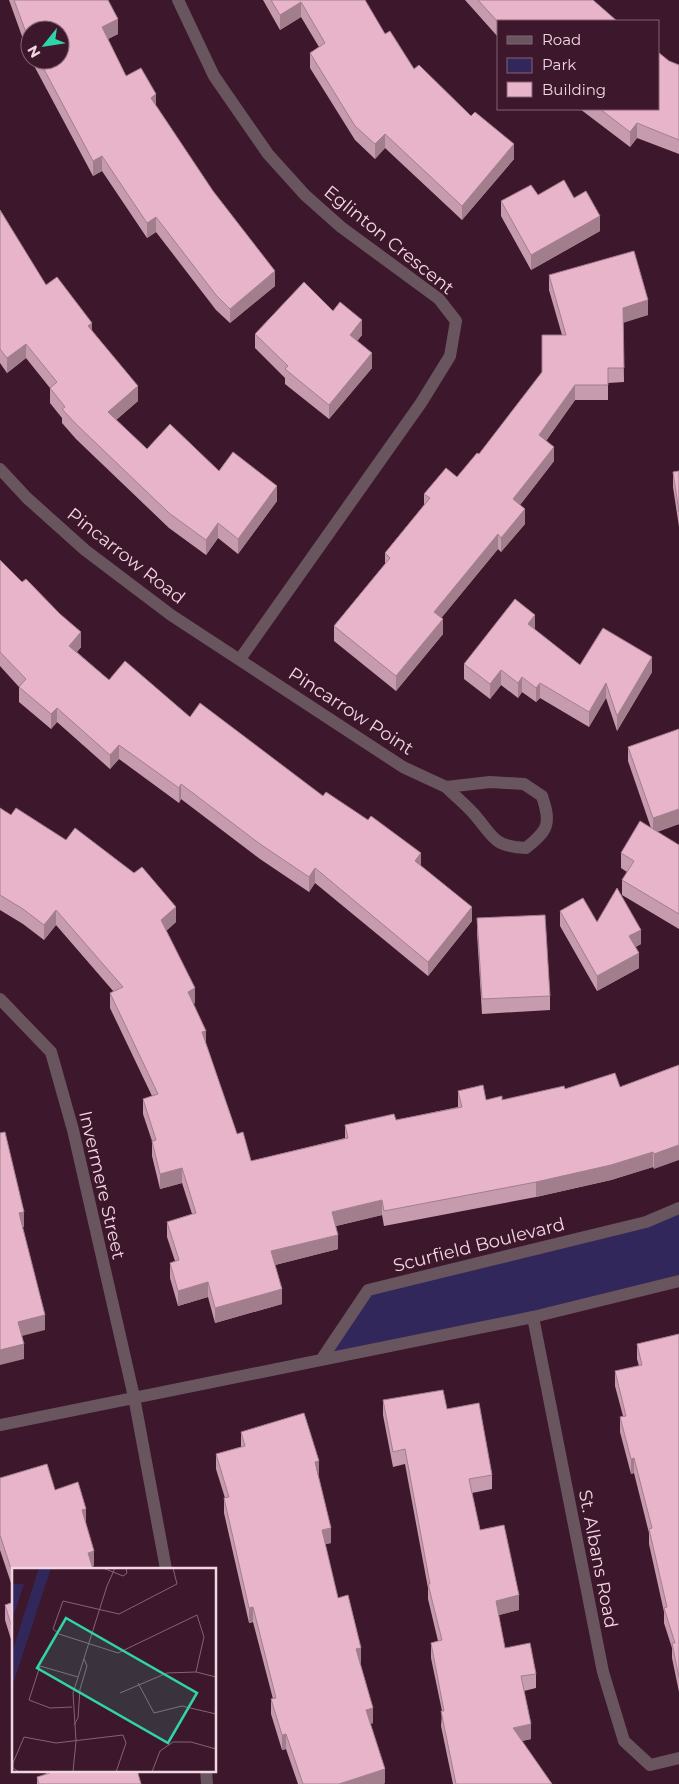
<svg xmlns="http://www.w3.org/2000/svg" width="679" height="1784" font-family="Montserrat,sans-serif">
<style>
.green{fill:#32275a}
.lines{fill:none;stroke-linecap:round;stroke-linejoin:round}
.minor{stroke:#69555e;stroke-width:12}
.wall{fill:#c79bae}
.shaded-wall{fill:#a27e8d}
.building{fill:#e7b4ca;stroke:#a27e8d}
.labels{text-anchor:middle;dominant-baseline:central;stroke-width:5;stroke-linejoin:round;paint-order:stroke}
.street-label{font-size:18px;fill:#f1d6e1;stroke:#3d172b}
.inset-road{fill:none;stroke:#856374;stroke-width:1}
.view{fill:#30d4aa;fill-opacity:0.15;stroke:#30d4aa;stroke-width:2.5}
.inset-edge{fill:none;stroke:#f1d6e1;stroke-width:2.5}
</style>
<rect width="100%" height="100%" fill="#3d172b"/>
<path class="green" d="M679 1208V1281L321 1360 368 1290Z"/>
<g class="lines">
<path class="minor" d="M178 0 214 76 268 154 305 195 341 227 439 299 456 321 450 356 421 403 240 659
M0 469 27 498 85 550 171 615 403 767 446 787
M490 782 524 784 542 796C551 823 549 830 526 848 492 846 494 837 474 814 465 804 455 796 446 787Z
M0 999 51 1052 73 1130 134 1397 166 1569
M533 1317 603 1672 624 1741 650 1765 679 1758
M321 1360 368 1290 646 1222 679 1208
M0 1425 533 1317 679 1281
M206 1770 207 1784"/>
</g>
<path class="wall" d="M9 0H108L118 34 108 39 126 76 156 106 275 286 230 323 216 310 156 232 147 238 102 171 93 176 31 60H60L30 30V58L28 53Z
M263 0H365L385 34 414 69 514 159 462 220 385 148 375 159 355 140 310 68V53L319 47 301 17 280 30Z
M465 0H593L498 21V37Z
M669 61 679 65V154L637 138 630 147 580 109H658Z
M538 195 574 198 600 231 531 270 501 216V201Z
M0 210 46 285 92 330 138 401 116 420 147 449 219 471 277 501 238 554 218 538 206 555 169 528 76 439 62 423V418L50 403V388L26 358 7 373 0 363Z
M549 275 648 315 623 322 624 382 608 383V400H575L546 441 554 461 520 505 525 524 501 552 498 549 441 618 443 634 396 691 334 641V626L385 564V553L424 505V494L457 477 479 454 542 373 562 335 549 290Z
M333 311 362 335 357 341 372 368 329 419 285 384V378L255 348V334Z
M679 471V527L673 487V472Z
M0 560 81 647 77 652 109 680 190 717 323 796 421 866 472 921 428 976 315 883 309 892 260 859 181 799 179 803 119 759 110 769 57 722 51 729 19 702V687L0 666Z
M535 630 580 665 652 672 617 731 606 698 589 727 540 698 536 702 522 692 518 698 501 685 490 699 464 679V664Z
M679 729V824L657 832 679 845V929L622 895V880L627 872 621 868V853L651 828 628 761V747Z
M0 808 176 922 166 931 195 1003 193 1004 206 1044 237 1134 251 1161 345 1138V1125L396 1120 458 1107V1091L486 1100H502L565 1089 620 1087 679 1065 654 1169 653 1167 611 1180 536 1197 384 1226 382 1215 336 1226 338 1249 275 1265 282 1304 215 1323 208 1297 178 1306 170 1278V1263L175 1261 167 1237V1222L192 1214 182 1183 160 1189 152 1156V1141L143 1114V1099L152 1096 110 1008V993L114 992 56 925 44 940 23 924 0 910Z
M560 911 597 922 641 944 635 947 639 968 597 991 560 926Z
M477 918 550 996V1010L482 1014 477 933Z
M679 1334V1692L672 1658V1648L664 1623V1612L649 1544V1533L634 1473 631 1474 620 1432V1417L623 1416 615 1386V1371L639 1366 637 1359V1344Z
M383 1400 447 1409 492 1475V1489L472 1493 480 1530 519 1610 498 1615 505 1648 536 1674V1688L524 1691 531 1739 522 1741 552 1784H453L441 1726 442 1711 431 1658V1643L438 1641 428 1599V1588L405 1464 393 1467 383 1415Z
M241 1432 318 1476 331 1543 325 1544 338 1598 361 1663H360L373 1723 370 1724 385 1783 298 1784 286 1749 282 1750 271 1714V1699H273L253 1622 249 1623 224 1513V1498H225L216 1469V1454L241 1447Z
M0 1478 55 1490 86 1524 94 1566 14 1569V1592L0 1550Z
M14 1602V1649L5 1620V1605Z
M45 1770H137L141 1784H37V1777L46 1774Z"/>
<path class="shaded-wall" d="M301 2V17L280 30V15Z
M118 19V34L102 42V27Z
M156 94V109L151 98Z
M637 123V138L630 147V132Z
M385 134V148L375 159V144Z
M514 144V159L462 220V206Z
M102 156V171L93 176V161Z
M600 216V231L531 270V255Z
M156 217V232L147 238V223Z
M275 271V286L230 323V309Z
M648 300V315L623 323V308Z
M362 320V335L350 350V335Z
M92 323V338L88 326Z
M26 344V358L7 373V358Z
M372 353V368L329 419V405Z
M575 385V400L539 450V435Z
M138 386V401L108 427V412Z
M554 447V461L513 514V499Z
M277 486V501L238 554V539Z
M525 509V524L501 552V538Z
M218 523V538L206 555V540Z
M498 534V549L434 627V612Z
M535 615V630L528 624Z
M443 619V634L396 691V676Z
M81 632V647L69 661V646Z
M652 657V672L617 731V716Z
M501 670V685L490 699V684Z
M522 677V692L518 698V683Z
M540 683V698L536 702V688Z
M606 683V698L589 727V712Z
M57 708V722L51 729V714Z
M119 745V759L110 769V755Z
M181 784V799L179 803V788Z
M679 809V824L653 833V818Z
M421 853V868L415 861Z
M315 868V883L309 892V877Z
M176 907V922L161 935V920Z
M472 907V921L428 976V962Z
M56 910V925L44 940V925Z
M641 930V944L629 951V936Z
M639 953V968L597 991V976Z
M195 988V1003L188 1006V992Z
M206 1031V1045L202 1032Z
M679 1145V1160L654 1169V1154Z
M653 1152V1167L611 1180 536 1197V1182Z
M182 1168V1183L160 1189V1174Z
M382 1200V1215L332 1227V1212Z
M24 1212V1227L19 1228V1213Z
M338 1235V1249L271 1266V1251Z
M208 1282V1297L178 1306V1291Z
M282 1289V1304L215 1323V1308Z
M45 1315V1330L18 1337V1322Z
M24 1344V1359L0 1365V1350Z
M634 1458V1473L631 1474V1459Z
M319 1461V1476L315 1462Z
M86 1509V1524L82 1510Z
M331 1528V1543L322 1545V1530Z
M94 1551V1566L88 1568V1553Z
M519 1595V1610L496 1616V1601Z
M253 1607V1622L249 1623V1608Z
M361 1648V1663L356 1664V1649Z
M373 1708V1723L366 1725V1710Z
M531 1724V1739L513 1743V1728Z
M286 1734V1749L282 1750V1735Z
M385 1769V1783L384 1784H339Z"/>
<path class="building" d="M14 0H108L118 19 102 27 126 76 141 68 156 94 151 98 213 191 275 271 230 309 216 295 156 217 147 223 102 156 93 161 39 60H60V30H30V43L28 38Z
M271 0H365L385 34 390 31 414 69 419 65 471 116 475 112 514 144 462 206 385 134 375 144 355 126 310 53 325 43 301 2 280 15Z
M478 0H593L617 21H498V22Z
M658 52 669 61 679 65V140L637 123 630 132 600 109H658Z
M564 180 574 198 586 191 600 216 531 255 501 201 531 185 538 195Z
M0 210 46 285 57 277 92 323 88 326 138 386 108 412 147 449 170 424 219 471 233 452 277 486 238 539 218 523 206 540 169 513 76 424 62 409 65 407 50 388 57 382 26 344 7 358 0 349Z
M634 251 648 300 623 308 624 368H608V385H575L539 435 554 447 513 499 525 509 501 538 498 534 434 612 443 619 396 676 334 626 390 558 385 553 430 498 424 494 446 468 457 477 477 453 479 454 542 372V335H566L549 275Z
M304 282 333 311 340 302 362 320 350 335 372 353 329 405 285 369 288 366 255 334Z
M679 471V512L673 472Z
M0 560 22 582 26 579 60 614 81 632 69 646 109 680 125 661 190 717 200 703 323 796 326 792 368 820 371 816 421 853 415 861 472 907 428 962 315 868 309 877 260 844 181 784 179 788 119 745 110 755 57 708 51 714 19 687 26 679 0 652Z
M515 599 535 615 528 624 580 665 603 628 652 657 617 716 606 683 589 712 540 683 536 688 522 677 518 683 501 670 490 684 464 664Z
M679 729V809L653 818 628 747Z
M0 808 11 815 16 808 66 840 75 828 134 873 142 867 176 907 161 920 195 988 188 992 206 1031 202 1032 237 1134 243 1132 251 1161 348 1138 345 1125 394 1114 396 1120 462 1107 458 1091 483 1085 486 1100 502 1096V1100L564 1086 565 1089 615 1073 620 1087 679 1065V1145L654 1154 653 1152 611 1165 536 1182 384 1211 382 1200 332 1212 338 1235 271 1251 282 1289 215 1308 208 1282 178 1291 170 1263 179 1260 167 1222 196 1213 182 1168 160 1174 152 1141 156 1140 143 1099 158 1094 110 993 123 987 56 910 44 925 23 909 0 895Z
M640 821 679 845V914L622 880 634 861 621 853Z
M617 888 641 930 629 936 639 953 597 976 560 911 583 898 597 922Z
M545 915 550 996 482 999 477 918Z
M5 1132 24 1212 19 1213 45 1315 18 1322 24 1344 0 1350V1133Z
M679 1334V1678L672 1643H675L664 1608 667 1607 649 1529 652 1528 634 1458 631 1459 620 1417 626 1416 615 1371 642 1365 637 1344Z
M443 1390 447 1409 479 1403 492 1475 469 1479 480 1530 504 1525 519 1595 496 1601 505 1648 530 1643 536 1674 521 1676 531 1724 513 1728 552 1784H456L441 1711H444L431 1643 442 1640 428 1584H430L405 1449 393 1452 383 1400Z
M304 1413 319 1461 315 1462 331 1528 322 1530 338 1598 348 1595 361 1648 356 1649 373 1708 366 1710 385 1769 339 1784H303L286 1734 282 1735 271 1699 276 1698 253 1607 249 1608 224 1498 229 1497 216 1454 245 1446 241 1432Z
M47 1464 55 1490 78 1482 86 1509 82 1510 94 1551 88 1553 93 1569H14V1578L0 1535V1478Z
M14 1602V1634L5 1605Z
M49 1770H137L141 1784H39L37 1777 50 1773Z"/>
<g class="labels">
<g class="street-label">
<text transform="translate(389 240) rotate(39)">Eglinton Crescent</text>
<text transform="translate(126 556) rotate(38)">Pincarrow Road</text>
<text transform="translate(351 711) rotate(33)">Pincarrow Point</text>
<text transform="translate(102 1185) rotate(77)">Invermere Street</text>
<text transform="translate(479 1245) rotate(-14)">Scurfield Boulevard</text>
<text transform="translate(598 1559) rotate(79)">St. Albans Road</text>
</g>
</g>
<g transform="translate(12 1568)">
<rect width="204" height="204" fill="#3d172b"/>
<path d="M27 0H39L0 119V84ZM0 16H12L0 52Z" fill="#32275a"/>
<path class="inset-road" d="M91 0 111 8 115 5 114 0M161 0 165 16 107 46 51 33 41 61 47 66 106 85 185 47 192 69 184 104M126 115 142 145 170 138 204 146M108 125 155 105 184 104 204 109M60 139 38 140 17 132 28 98 66 109M62 157 66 150 68 121 75 98 72 91M7 204 1 200V195L12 169 44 175 111 167 114 175 104 204M61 204 64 173 61 125 95 18 103 0M140 204 148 183 161 174H179L204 181"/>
<path class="view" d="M54 50 185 125 156 175 25 100Z"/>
<rect width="204" height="204" class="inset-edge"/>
</g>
<rect x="497" y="20" width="162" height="90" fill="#3d172b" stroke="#856374"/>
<rect x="507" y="36" width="25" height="8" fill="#69555e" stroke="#856374"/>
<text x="542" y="45" font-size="15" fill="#f1d6e1">Road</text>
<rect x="507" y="58" width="25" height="15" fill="#32275a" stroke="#856374"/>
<text x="542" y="70" font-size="15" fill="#f1d6e1">Park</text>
<rect x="507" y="82" width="25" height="15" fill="#e7b4ca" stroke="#856374"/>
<text x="542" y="95" font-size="15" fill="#f1d6e1">Building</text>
<g transform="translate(45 45) rotate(240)"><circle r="24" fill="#3d172b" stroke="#856374"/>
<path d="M0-4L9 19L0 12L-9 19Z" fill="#30d4aa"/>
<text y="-8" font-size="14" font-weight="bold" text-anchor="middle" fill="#f1d6e1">N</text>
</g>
</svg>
